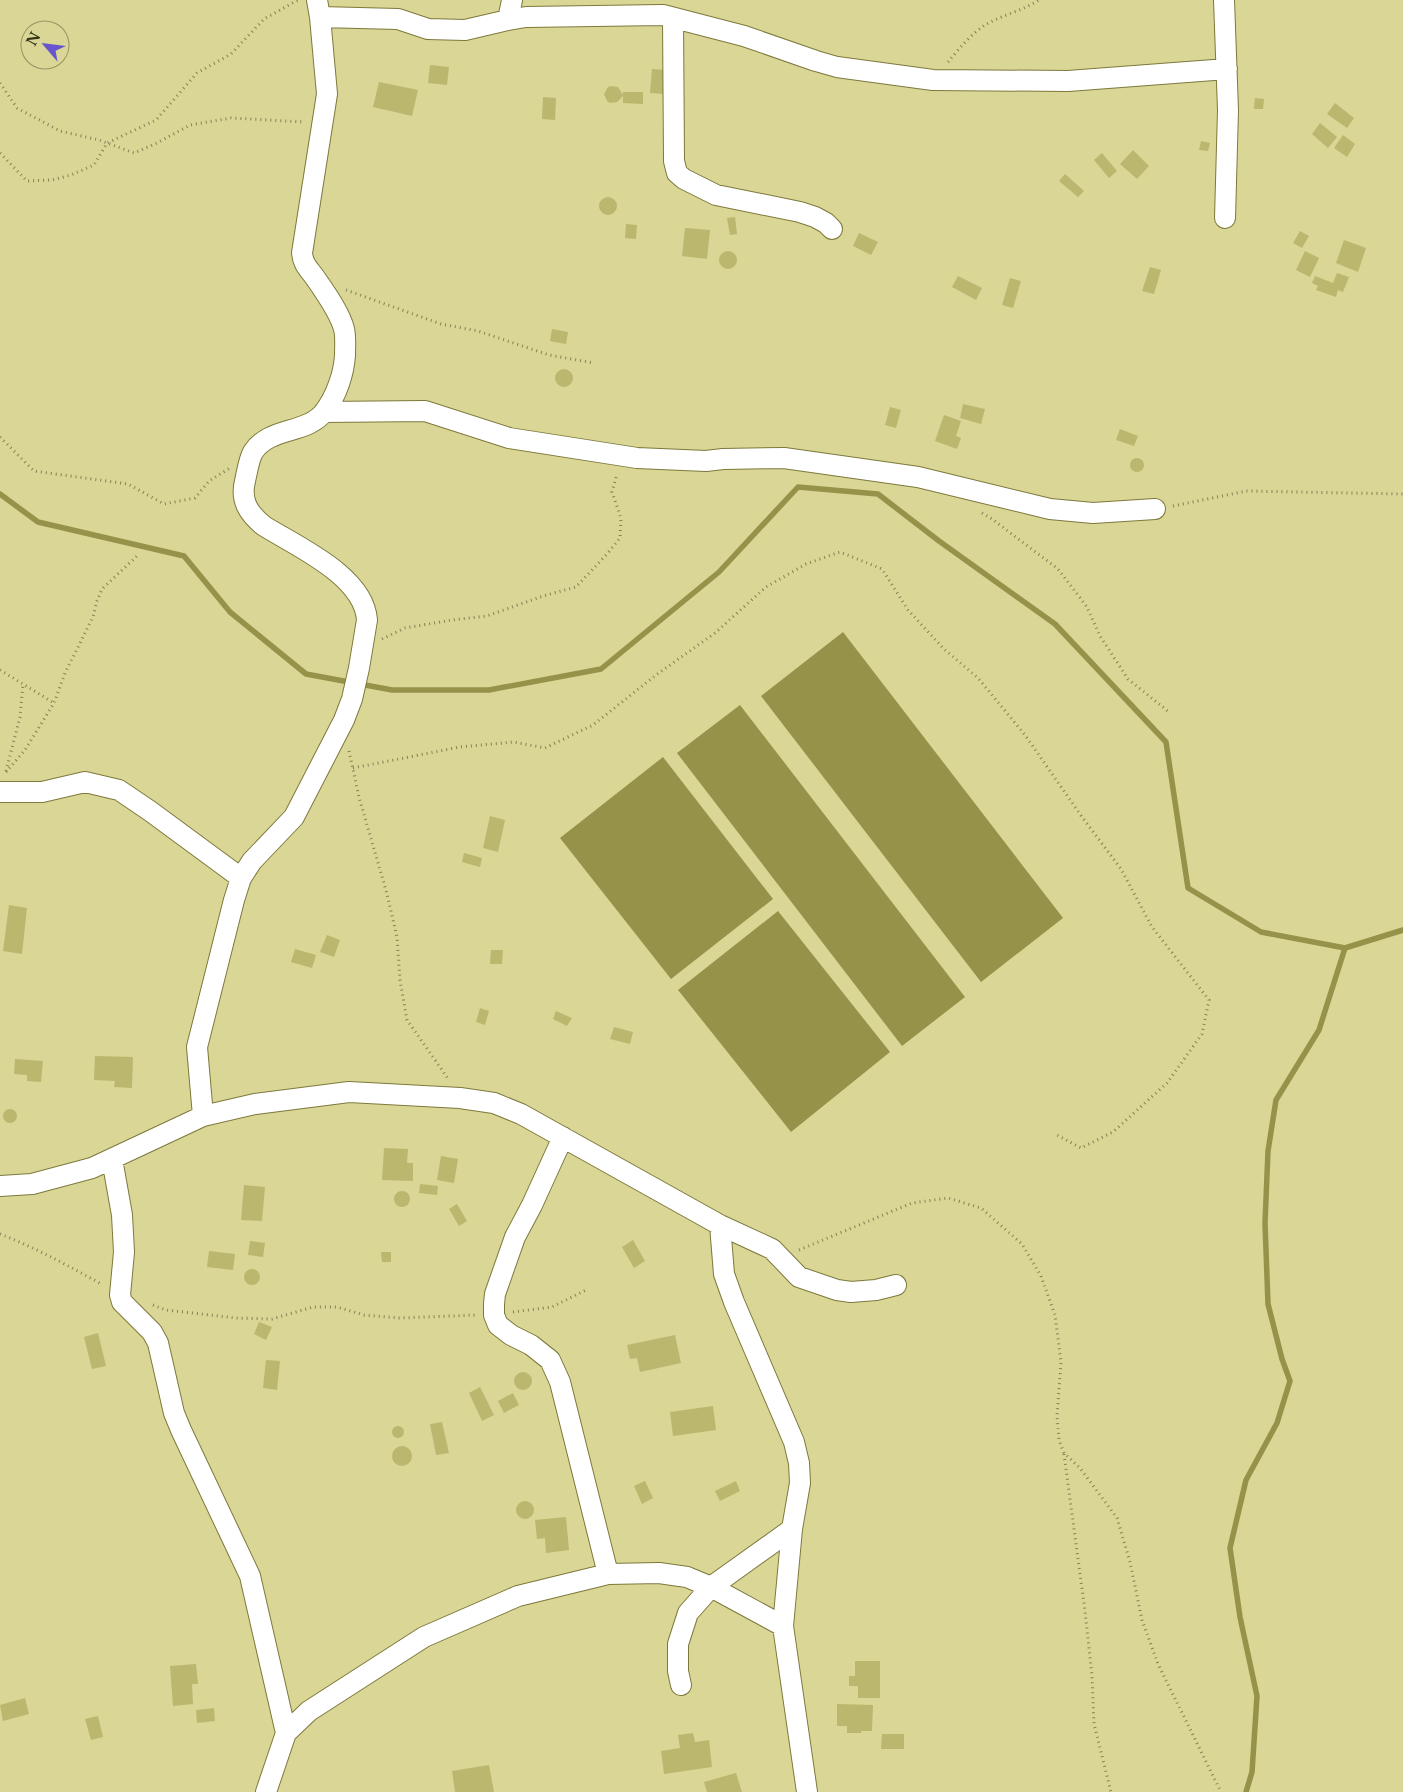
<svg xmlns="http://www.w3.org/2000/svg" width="1403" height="1792" font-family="'Libre Baskerville',serif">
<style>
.water{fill:#96924a}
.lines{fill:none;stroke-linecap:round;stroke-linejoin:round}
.stream{stroke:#96924a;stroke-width:5.5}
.building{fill:#bbb76f}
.minor-casing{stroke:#7d793c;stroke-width:22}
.path{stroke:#858356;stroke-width:3;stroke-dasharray:1 4;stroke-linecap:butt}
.minor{stroke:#fff;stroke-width:20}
</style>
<rect width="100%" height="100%" fill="#d9d696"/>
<path class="water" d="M843 632 1063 918 981 982 761 696Z
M740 705 965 997 902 1046 677 753Z
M663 757 773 899 671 979 560 838Z
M778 911 890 1052 791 1132 678 990Z"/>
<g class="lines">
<path class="stream" d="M0 494 38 522 184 556 230 612 306 674 392 690H489L601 669 719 572 798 487 878 494 939 541 1055 624 1166 742 1188 888 1261 932 1345 948 1403 930
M1246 1792 1252 1772 1257 1696 1240 1617 1230 1548 1246 1480 1277 1423 1290 1381 1282 1359 1268 1304 1265 1223 1268 1151 1276 1100 1319 1030 1345 948"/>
</g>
<path class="building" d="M430 65 449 67 447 85 428 83Z
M652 69 665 70 663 94 650 93Z
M379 82 418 90 412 116 373 107Z
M611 86 618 87 623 95V92H643V104L623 103V96L617 102 610 103 607 101 604 94 608 87Z
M543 97 556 98 555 120 542 119Z
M1255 98 1264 99 1263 109H1254Z
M1335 103 1354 118 1347 128 1327 114Z
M1320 123 1337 137 1328 148 1312 134Z
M1343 135 1355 144 1347 157 1334 148Z
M1201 141 1210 143 1208 151 1199 150Z
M1133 150 1149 166 1137 179 1120 164Z
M1102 153 1117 171 1109 178 1094 160Z
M1065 174 1084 191 1078 197 1059 181Z
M599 206a9 9 0 1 1 18 0a9 9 0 1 1-18 0Z
M735 217 737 234 730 235 727 218Z
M626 224 637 225 636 239 625 238Z
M685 228 710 230 707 259 682 256Z
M1300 231 1309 236 1302 248 1293 243Z
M859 233 878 242 871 255 853 246Z
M1344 240 1366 248 1358 272 1336 263Z
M1305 251 1319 258 1310 277 1296 270Z
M719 260a9 9 0 1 1 18 0a9 9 0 1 1-18 0Z
M1150 267 1161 270 1154 294 1142 291Z
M1337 273 1349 277 1343 292 1338 290 1336 297 1316 290 1318 286 1312 283 1315 276 1333 283Z
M958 276 982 288 976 300 952 287Z
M1010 278 1021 281 1013 308 1002 305Z
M552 329 568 332 566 344 550 341Z
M555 378a9 9 0 1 1 18 0a9 9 0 1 1-18 0Z
M963 404 985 409 981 424 960 418Z
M890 407 901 410 896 428 885 425Z
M944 415 961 421 956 436 961 438 957 449 935 441Z
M1120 429 1138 436 1134 446 1116 440Z
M1130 465a7 7 0 1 1 14 0a7 7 0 1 1-14 0Z
M490 816 505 820 498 852 483 848Z
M464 853 482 858 480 867 462 862Z
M9 905 27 908 22 954 3 951Z
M327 935 340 940 334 957 320 952Z
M295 949 316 955 312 968 291 962Z
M491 950H503L502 964H490Z
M480 1008 489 1011 485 1025 476 1022Z
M556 1011 572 1018 567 1026 553 1019Z
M614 1027 633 1032 630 1044 610 1039Z
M95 1056 133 1057 132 1088 114 1087 115 1081 94 1080Z
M15 1059 43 1061 41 1082 27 1081V1075L14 1074Z
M3 1116a7 7 0 1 1 14 0a7 7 0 1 1-14 0Z
M384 1148 408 1149 407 1163H413V1181L382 1180Z
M441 1156 458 1159 454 1183 437 1180Z
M420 1184 438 1186 437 1195 419 1193Z
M244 1185 265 1187 262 1221 241 1220Z
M394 1199a8 8 0 1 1 16 0a8 8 0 1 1-16 0Z
M457 1204 467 1221 459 1226 449 1209Z
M633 1240 645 1261 634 1268 622 1247Z
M250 1241 265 1243 263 1257 248 1255Z
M209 1251 235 1254 233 1270 207 1267Z
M381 1252H391V1262H382Z
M244 1277a8 8 0 1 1 16 0a8 8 0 1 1-16 0Z
M259 1322 272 1327 266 1340 254 1334Z
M98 1333 106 1366 92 1369 84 1337Z
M675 1335 681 1363 640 1372 637 1358 630 1359 627 1345Z
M266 1360 280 1361 277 1390 263 1388Z
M514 1381a9 9 0 1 1 18 0a9 9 0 1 1-18 0Z
M480 1387 494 1415 482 1421 469 1393Z
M513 1393 519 1405 504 1413 498 1401Z
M713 1406 716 1430 673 1436 670 1412Z
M442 1422 449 1453 436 1455 430 1424Z
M392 1432a6 6 0 1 1 12 0a6 6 0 1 1-12 0Z
M392 1456a10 10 0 1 1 20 0a10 10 0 1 1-20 0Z
M645 1481 653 1498 642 1504 634 1486Z
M736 1481 740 1491 720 1501 715 1491Z
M516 1510a9 9 0 1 1 18 0a9 9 0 1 1-18 0Z
M566 1517 569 1550 546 1553 545 1538 537 1539 535 1520Z
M855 1661H880V1698H858V1686H849V1676H855Z
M196 1664 198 1684H192L193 1704 173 1706 170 1666Z
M25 1698 29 1714 3 1721 0 1705Z
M837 1704 873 1705 872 1731H861V1733H847V1726H837Z
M214 1708 215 1721 197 1723 196 1710Z
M98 1716 103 1737 91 1740 85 1719Z
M693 1733 695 1742 709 1740 712 1767 664 1774 661 1751 680 1748 678 1735Z
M882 1734H904V1749H881Z
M489 1765 494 1792H455L452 1771Z
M736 1773 742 1792H707L704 1782Z"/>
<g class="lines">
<g class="minor-casing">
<path id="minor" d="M1224 0 1228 110 1225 218
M320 17 398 19 428 29 465 30 508 20 526 17 663 15 744 36 816 61 837 67 933 80 1068 81 1227 69
M673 18 674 161 677 173 684 179 716 195 800 212 815 217 826 223 832 229
M508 20 512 0
M324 412 425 411 509 438 637 458 706 461 723 459 784 458 918 477 1050 509 1093 513 1155 509
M0 792H42L85 782 119 790 150 811 241 878
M203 1116 197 1047 234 900 241 878 252 861 294 817 344 720 352 699 359 668 367 620C364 576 298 547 264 526 249 514 240 501 245 481 247 472 249 459 253 452 270 426 307 435 325 411 336 396 344 374 345 355 345 347 346 336 344 329 340 313 325 292 316 279 310 270 303 265 302 253L327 94 320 17 317 0
M563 1137 532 1205 515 1237 495 1294 494 1304V1315L498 1325 511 1335 531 1345 550 1360 560 1382 608 1574
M112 1159 122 1215 124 1252 120 1295 122 1302 152 1332 158 1343 174 1413 181 1430 250 1576 286 1733
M0 1186 32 1184 92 1168 203 1116 255 1104 349 1092 460 1098 494 1103 521 1114 720 1225 772 1249 799 1277 837 1290 851 1292 876 1290 896 1285
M720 1225 724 1274 734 1302 794 1442 799 1463 800 1483 792 1529 783 1626 807 1792
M681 1685 678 1671V1644L688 1613 711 1587 792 1529
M266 1792 286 1733 309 1711 424 1637 518 1596 608 1574 659 1573 687 1577 711 1587 783 1626"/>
</g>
<path class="path" d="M948 62C958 50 972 33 985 25 1002 15 1022 11 1039 0
M0 83 17 108 60 131 99 140 134 153 157 143 190 125 231 118 305 122
M0 153 27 181 52 180 71 175 94 165 107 143 156 120 197 73 231 54 264 19 298 0
M346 290 441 324 478 331 549 355 594 363
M0 437 34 471 128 484 164 504 195 498 209 481 230 468
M1173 506 1246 491 1403 494
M982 513 992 519 1058 569 1087 607 1100 636 1128 679 1169 712
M382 639 405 628 452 620 487 616 543 596 576 587 607 554 620 538 621 518 612 492 617 474
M0 670 54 703
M349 751 359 797 387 894 397 937 400 980 407 1020 449 1080
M353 768 460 747 514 742 545 748 593 725 656 675 715 633 766 587 806 564 840 552 882 569 908 610 944 649 978 678 1025 735 1082 817 1121 869 1152 927 1209 1000 1202 1034 1167 1083 1113 1132 1081 1148 1057 1135
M6 771 20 717 23 684
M6 772 25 750 54 703 65 673 93 617 97 601 102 589 137 556
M0 1234C36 1248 69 1266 103 1285
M799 1250 912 1203 948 1198 981 1208 1022 1244 1041 1276 1055 1315 1061 1362 1057 1416 1059 1440 1064 1453 1080 1468 1117 1518 1130 1562 1142 1620 1158 1664 1221 1792
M153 1305 166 1310 236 1318 272 1319 313 1307H337L364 1315 400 1318 477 1315
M513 1312 552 1307 586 1290
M1064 1454 1085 1611 1092 1676 1094 1724 1111 1792"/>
<use href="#minor" class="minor"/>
</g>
<g transform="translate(45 45) rotate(298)"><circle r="24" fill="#d9d696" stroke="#979564"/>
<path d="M0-4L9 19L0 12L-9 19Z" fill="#6854ce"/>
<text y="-8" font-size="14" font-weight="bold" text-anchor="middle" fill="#35341a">N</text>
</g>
</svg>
